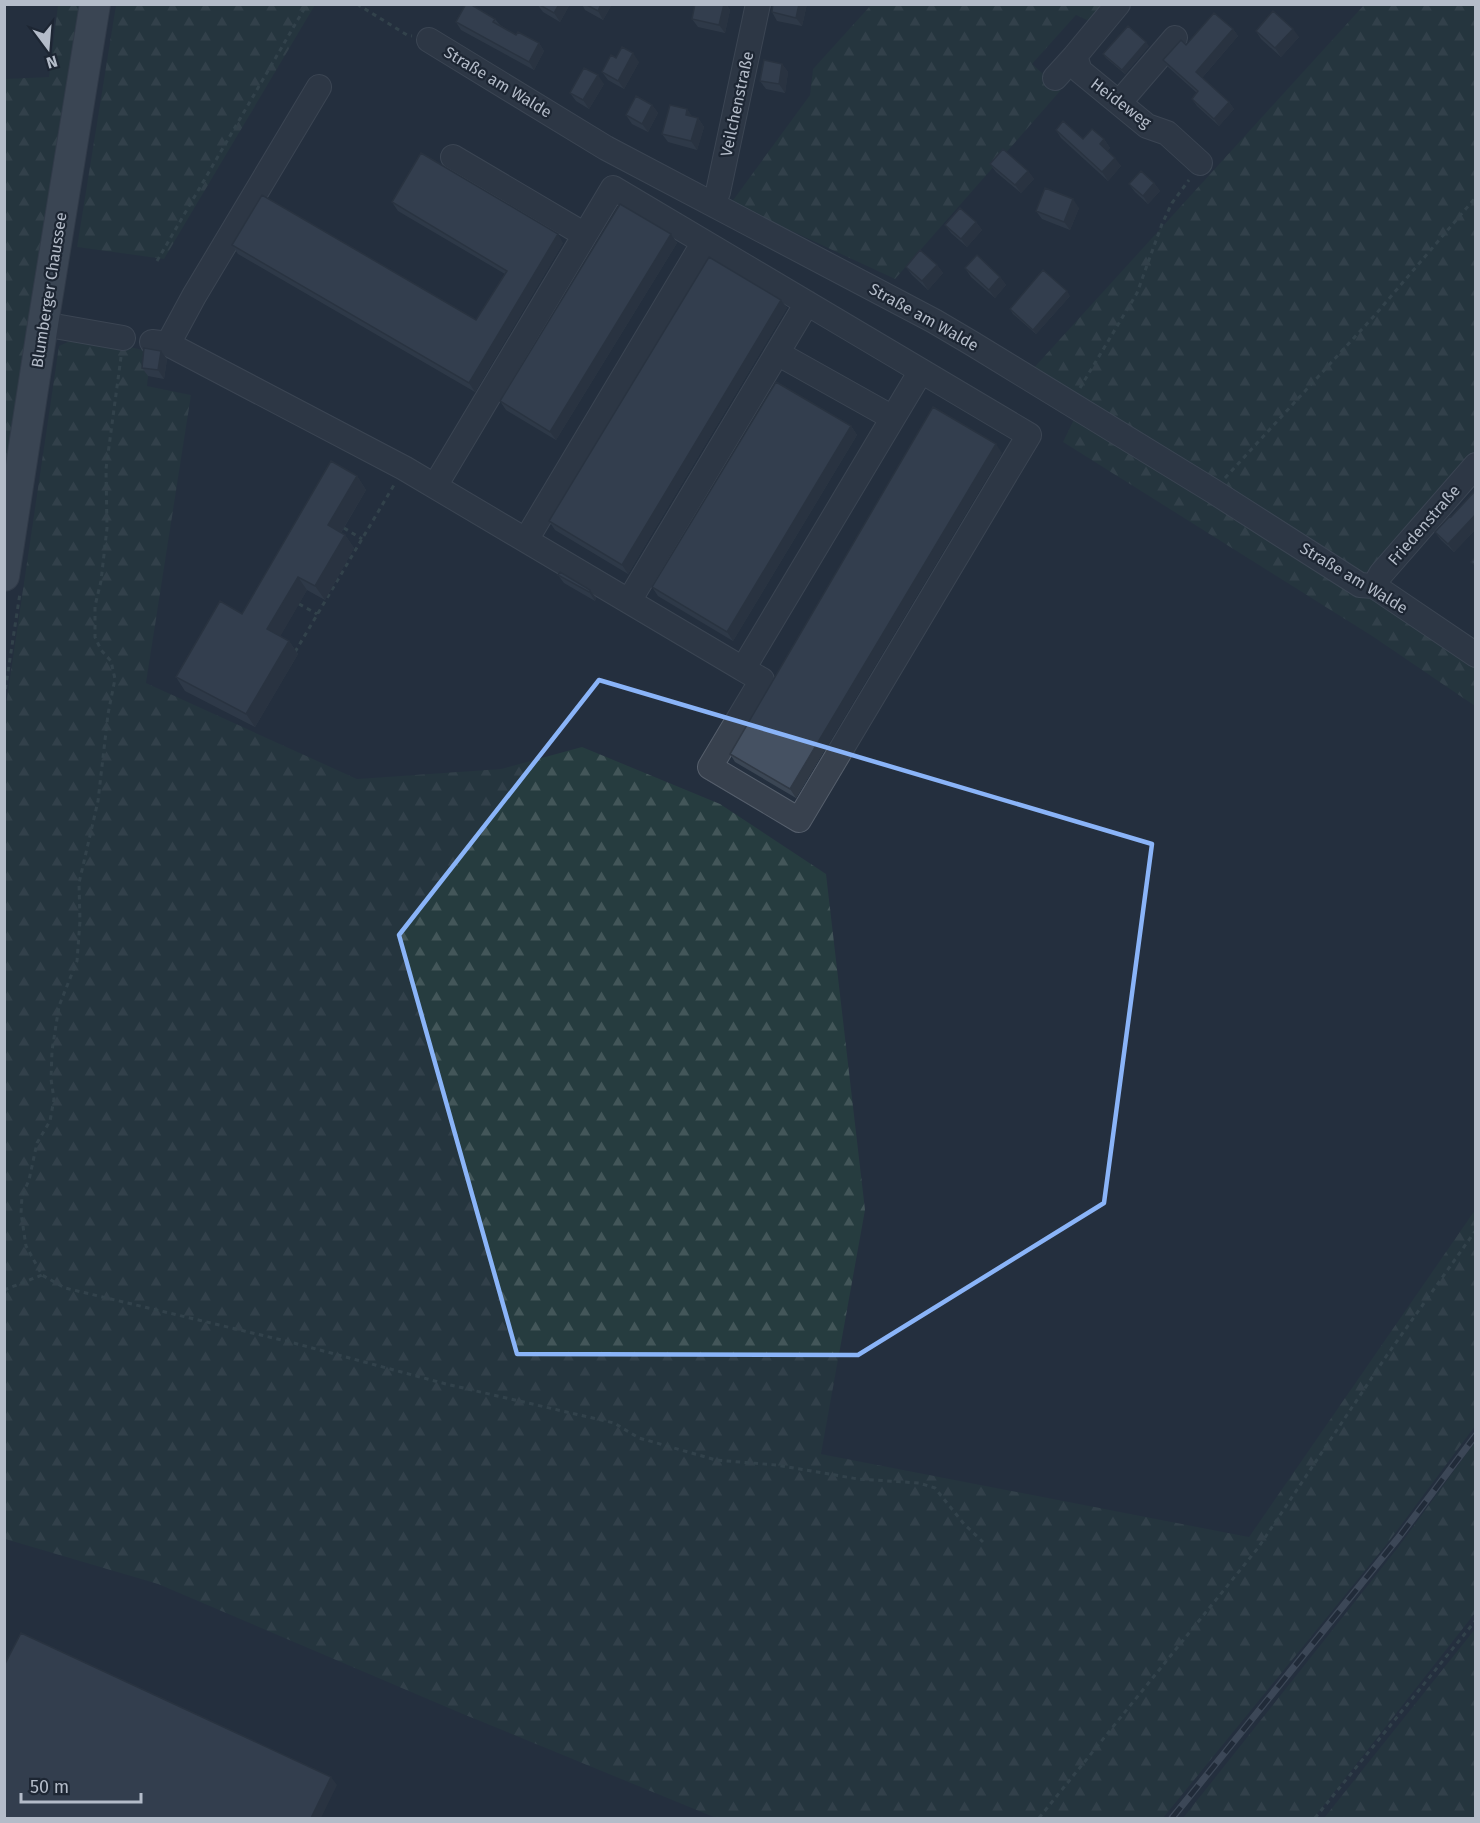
<svg xmlns="http://www.w3.org/2000/svg" width="1480" height="1823" font-family="'Fira Sans',sans-serif">
<style>
.forest{fill:url(#forest-firs)}
.lines{fill:none;stroke-linecap:round;stroke-linejoin:round}
.minor-casing{stroke:#565f6c;stroke-width:26}
.major-casing{stroke:#414a57;stroke-width:32}
.path{stroke:#44595c;stroke-width:3;stroke-dasharray:4.5 4.5;stroke-linecap:butt}
.minor{stroke:#38414e;stroke-width:24}
.major{stroke:#56606e;stroke-width:30}
.rail-casing{stroke:#5a6575;stroke-width:7}
.rail{stroke:#1d2633;stroke-width:4.5;stroke-dasharray:14;stroke-linecap:butt}
.wall{fill:#3b4654}
.shaded-wall{fill:#303945}
.building{fill:#455162;stroke:#303945;stroke-width:1.5}
.marked{fill:none;stroke:#8ab4f8;stroke-width:4.5;stroke-linejoin:round}
.labels{text-anchor:middle;dominant-baseline:central;stroke-width:4.5;stroke-linejoin:round;paint-order:stroke}
.street-label{font-size:16px;fill:#b4bcc9;stroke:#1d2633}
</style>
<defs>
<pattern id="forest-firs" width="22" height="20" patternUnits="userSpaceOnUse" patternTransform="scale(1.5)"><rect width="22" height="20" fill="#263c3f"/><path d="M5 1l3.5 6h-7zM16 11l3.5 6h-7z" fill="#435659"/></pattern>
</defs>
<rect width="100%" height="100%" fill="#242f3e"/>
<path class="forest" d="M58 5H84L4 528V79L49 77Z
M116 5H315L164 259 77 247Z
M871 5H1103L1089 21 1076 15 1032 64 1061 90 895 279 731 203 810 95 813 69Z
M1364 5H1475V451L1365 574 1031 371Z
M70 341 114 343 151 352 147 386 191 395 146 683 357 779 501 769 582 747 720 804 826 874 865 1210 821 1454 1249 1537 1475 1210V1426L1390 1540 1163 1818H716L458 1712 158 1584 5 1539 4 718 59 346Z
M1077 413 1475 663V706L1372 636 1063 442Z
M1475 1442V1613L1314 1818H1183L1399 1546Z
M1475 1629V1818H1324Z"/>
<g class="lines">
<g class="minor-casing">
<path id="minor" d="M1118 4 1075 56 1080 71 1147 126 1167 133 1200 163
M429 40 606 148 934 321 973 344 1213 491 1360 585 1374 586 1476 655
M1055 78 1075 56
M1119 103 1175 38
M453 157 585 235
M713 204 718 192 758 4
M43 324 123 338
M152 342 168 344 404 468 743 669 921 371
M168 344 194 296 319 87
M777 353 893 418
M435 486 613 188 1029 435 799 820 710 767 762 680 743 669
M526 540 704 242
M1374 586 1381 574 1476 465
M629 601 807 303"/>
</g>
<g class="major-casing">
<path id="major" d="M4 576 43 324 95 4"/>
</g>
<path class="path" d="M357 4 407 35 412 36
M157 261 307 4
M121 357 106 469 107 528 101 581 95 606V637L101 650 111 661 115 679 108 714 98 801 79 883 80 921 77 961 59 1006 52 1051 51 1079 54 1099 50 1121 37 1143 29 1180 22 1196 21 1213 26 1246 42 1275 65 1288 290 1342 446 1384 614 1423 639 1438 716 1460 776 1465 858 1479 919 1483 935 1488 964 1524 983 1542
M1080 388 1137 293 1162 224 1172 203 1189 180
M1225 478 1375 315 1476 197
M344 528 362 539
M299 604 317 614
M295 652 394 485
M4 698 20 593
M4 1290 42 1275
M1039 1818 1258 1548 1385 1358 1476 1230
M1315 1818 1476 1620"/>
<use href="#minor" class="minor"/>
<use href="#major" class="major"/>
<g class="rail-casing">
<path id="rail" d="M1172 1818 1399 1537 1476 1435"/>
</g>
<use href="#rail" class="rail"/>
</g>
<path class="wall" d="M537 4H570L560 22 543 12Z
M582 4H612L603 20 585 10Z
M695 4H726L730 10 725 33 698 27 692 19Z
M807 4 802 26 777 21 772 12Z
M495 19 500 25 516 35 539 43 544 51 534 70 461 30 456 22Z
M1233 29 1238 36 1202 78 1229 102 1234 109 1219 126 1197 106 1192 99 1197 93 1168 67 1163 60 1186 45Z
M1256 31 1299 37 1281 57 1261 39Z
M1149 46 1125 74 1106 58 1103 54Z
M639 62 624 89 608 80 602 72Z
M782 64 788 72 785 93 766 89 760 81Z
M604 84 589 109 576 101 570 93Z
M652 105 658 113 648 132 632 124 626 115Z
M687 109 692 117 698 118 704 127 697 150 668 142 662 134Z
M1056 130 1083 139H1104L1110 148 1107 151 1121 166 1108 181 1061 138Z
M990 164 1028 171 1034 179 1021 193 996 172Z
M1154 183 1160 191 1148 204 1135 192 1129 184Z
M392 202 563 243 475 392 238 254 232 245 476 320 505 274 398 211Z
M1079 208 1070 230 1042 219 1036 211Z
M976 222 982 230 967 247 951 233 945 225Z
M671 234 677 243 556 440 506 410 500 401Z
M937 265 943 273 928 290 912 275 906 267Z
M965 268 1000 277 1006 285 995 298 971 277Z
M1070 296 1036 334 1013 314 1010 309Z
M781 300 787 308 628 574 555 530 549 521Z
M161 351 167 359 164 379 148 376 142 368Z
M851 426 857 435 733 641 658 596 652 587Z
M1002 453 796 798 735 762 730 754Z
M357 476 366 490 341 533 345 535 354 548 325 600 307 590 280 636 289 641 298 654 255 727 185 691 176 677 242 614Z
M1476 490V529L1454 552 1441 540 1435 532 1451 517Z
M558 575 590 590 596 598 595 601 564 583Z"/>
<path class="shaded-wall" d="M559 4H570L560 22 554 13Z
M601 4H612L603 20 598 11Z
M724 4H726L730 10 725 33 719 25Z
M799 4H807L802 26 796 18Z
M1233 29 1238 36 1201 79 1196 72Z
M1293 29 1299 37 1281 57 1275 48Z
M1146 42 1149 46 1125 74 1122 70Z
M539 43 544 51 534 70 529 62Z
M633 53 639 62 624 89 618 81Z
M782 64 788 72 785 93 779 84Z
M598 75 604 84 589 109 583 100Z
M1229 102 1234 109 1219 126 1214 119Z
M652 105 658 113 648 132 642 124Z
M687 109 693 118 686 115Z
M698 118 704 127 697 150 691 141Z
M1104 139 1110 148 1106 153 1100 144Z
M1115 158 1121 166 1108 181 1102 172Z
M1028 171 1034 179 1021 193 1015 185Z
M1154 183 1160 191 1148 204 1143 196Z
M1073 199 1079 208 1070 230 1064 222Z
M976 222 982 230 967 247 961 239Z
M558 234 563 243 475 392 469 383Z
M671 234 677 243 556 440 550 432Z
M937 265 943 273 928 290 922 281Z
M1000 277 1006 285 995 298 989 290Z
M1067 291 1070 296 1036 334 1033 330Z
M781 300 787 308 628 574 622 565Z
M161 351 167 359 164 379 158 370Z
M851 426 857 435 733 641 727 632Z
M996 444 1002 453 796 798 790 789Z
M357 476 366 490 337 539 328 525Z
M1476 514V529L1454 552 1448 544Z
M345 535 354 548 325 600 315 586Z
M298 577 307 590 277 642 267 629Z
M590 590 596 598 595 601 589 592Z
M289 641 298 654 255 727 246 714Z
M331 1777 337 1785 321 1818H311Z"/>
<path class="building" d="M466 4H470L495 19 493 22 516 35 518 32 539 43 529 62 456 22Z
M538 4H559L554 13Z
M585 4H601L598 11Z
M695 4H724L719 25 692 19Z
M773 4H799L796 18 772 12Z
M1273 11 1293 29 1275 48 1256 31Z
M1214 13 1233 29 1196 72 1229 102 1214 119 1192 99 1198 91 1163 60 1181 40 1186 45Z
M1128 26 1146 42 1122 70 1103 54Z
M622 47 633 53 618 81 602 72 611 55 616 58Z
M764 60 782 64 779 84 760 81Z
M584 68 598 75 583 100 570 93Z
M636 96 652 105 642 124 626 115Z
M670 105 687 109 686 115 698 118 691 141 662 134Z
M1063 121 1083 139 1092 129 1104 139 1100 144 1115 158 1102 172 1056 130Z
M1003 149 1028 171 1015 185 990 164Z
M421 153 558 234 469 383 232 245 262 195 476 320 507 271 392 202Z
M1141 171 1154 183 1143 196 1129 184Z
M1045 188 1073 199 1064 222 1036 211Z
M620 204 671 234 550 432 500 401Z
M960 208 976 222 961 239 945 225Z
M920 250 937 265 922 281 906 267Z
M977 255 1000 277 989 290 965 268Z
M709 257 781 300 622 565 549 521Z
M1043 270 1067 291 1033 330 1010 309Z
M144 348 161 351 158 370 142 368Z
M776 382 851 426 727 632 652 587Z
M933 407 996 444 790 789 730 754Z
M331 461 357 476 328 525 345 535 315 586 298 577 267 629 289 641 246 714 176 677 220 601 242 614Z
M1476 490V514L1448 544 1435 532 1450 516 1451 517Z
M1476 557V566L1471 562Z
M560 572 590 590 589 592 558 575Z
M21 1633 331 1777 311 1818H4V1666Z"/>
<path d="M0 0H1480V1823H0ZM599 680 1152 844 1104 1203 858 1355 517 1354 399 935Z" fill="#242f3e" fill-opacity=".55" fill-rule="evenodd"/>
<path class="marked" d="M599 680 1152 844 1104 1203 858 1355 517 1354 399 935Z"/>
<g class="labels">
<g class="street-label">
<text transform="translate(498 82) rotate(31)">Straße am Walde</text>
<text transform="translate(1121 103) rotate(37)">Heideweg</text>
<text transform="translate(737 104) rotate(-78)">Veilchenstraße</text>
<text transform="translate(49 290) rotate(-81)">Blumberger Chaussee</text>
<text transform="translate(924 317) rotate(29)">Straße am Walde</text>
<text transform="translate(1424 525) rotate(-49)">Friedenstraße</text>
<text transform="translate(1354 578) rotate(31)">Straße am Walde</text>
</g>
</g>
<rect width="1480" height="1823" fill="none" stroke="#b4bcc9" stroke-width="12"/>
<g transform="translate(48 48) rotate(164)" stroke="#1d2633" stroke-width="4.5" paint-order="stroke">
<path d="M0-4.5L10 22L0 15L-10 22Z" fill="#b4bcc9"/>
<text y="-9" font-size="16" font-weight="bold" text-anchor="middle" fill="#b4bcc9">N</text>
</g>
<path d="M21 1793v9h120v-9" fill="none" stroke="#b4bcc9" stroke-width="3"/>
<text x="30" y="1793" font-size="18" fill="#b4bcc9" stroke="#1d2633" stroke-width="4.5" paint-order="stroke">50 m</text>
</svg>
